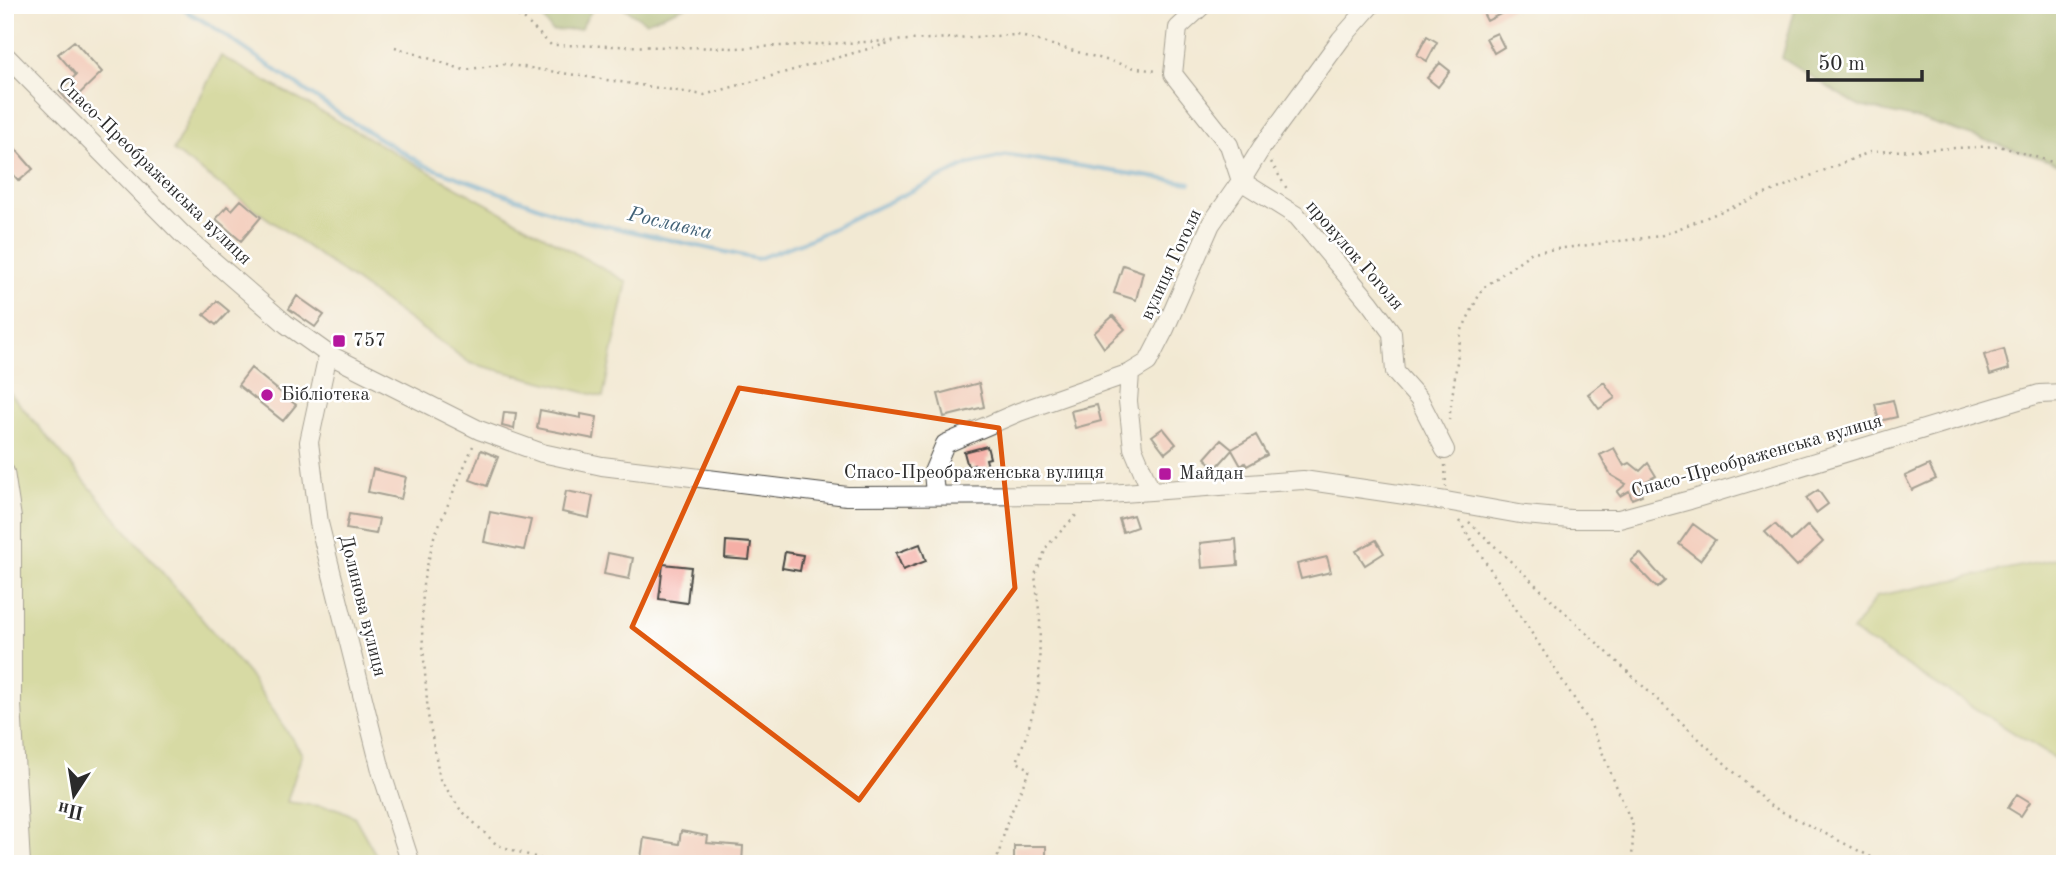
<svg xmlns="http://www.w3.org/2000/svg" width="2070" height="869" font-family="'Old Standard TT',serif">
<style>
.green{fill:#b6c76a;stroke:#70794a;stroke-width:2}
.forest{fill:#90ac5e;stroke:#5e6c44;stroke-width:2}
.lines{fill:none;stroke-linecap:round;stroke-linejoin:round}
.stream{stroke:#5ca3d2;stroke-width:4.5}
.building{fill:#f5afa6}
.minor-casing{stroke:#494844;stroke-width:20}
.path{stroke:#494844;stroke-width:2.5;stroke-dasharray:2 5;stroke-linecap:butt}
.minor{stroke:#fff;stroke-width:18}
.marked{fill:none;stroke:#df570e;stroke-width:5;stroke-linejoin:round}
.poi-dot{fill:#b5179e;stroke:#fff;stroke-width:2.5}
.labels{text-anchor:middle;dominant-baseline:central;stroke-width:5;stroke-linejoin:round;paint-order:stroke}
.street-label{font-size:19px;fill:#2b2b2b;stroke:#fff}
.poi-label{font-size:19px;fill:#2b2b2b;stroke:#fff;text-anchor:start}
.water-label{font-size:21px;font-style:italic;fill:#416176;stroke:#fff}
</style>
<rect width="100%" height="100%" fill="#fff"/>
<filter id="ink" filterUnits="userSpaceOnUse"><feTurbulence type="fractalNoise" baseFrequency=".0143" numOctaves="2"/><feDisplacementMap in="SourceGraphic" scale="14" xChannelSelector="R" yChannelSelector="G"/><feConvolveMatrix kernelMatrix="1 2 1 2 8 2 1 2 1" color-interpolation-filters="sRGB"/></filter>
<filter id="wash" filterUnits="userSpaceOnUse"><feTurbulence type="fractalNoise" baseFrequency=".00686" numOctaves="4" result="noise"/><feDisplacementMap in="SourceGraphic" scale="28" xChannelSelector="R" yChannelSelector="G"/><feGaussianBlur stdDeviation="1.57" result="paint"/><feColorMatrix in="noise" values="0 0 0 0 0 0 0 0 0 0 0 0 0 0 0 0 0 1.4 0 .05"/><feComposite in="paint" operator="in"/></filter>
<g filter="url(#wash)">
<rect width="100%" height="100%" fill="#f2e9d3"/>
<path class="green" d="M221 56 627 282 603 397 470 363 173 151Z
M5 387 251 677 302 754 287 802 336 808 354 816 381 864H5Z
M2065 557V765L1852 631 1877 596Z"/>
<path class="forest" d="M534 5H595L580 29 552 31Z
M619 5H689L646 22Z
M1796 5H2065V166L1923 120 1858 106 1782 58Z"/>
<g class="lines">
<path class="stream" d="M176 5 210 25 344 117 424 165 570 218 757 259 808 240 969 164 1008 155 1190 183"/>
</g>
<g id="blocks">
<path class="building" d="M1479 5H1518L1487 21Z
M1497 33 1504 47 1494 53 1486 38Z
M1427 36 1437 42 1427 61 1417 55Z
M74 41 102 72 70 103 59 91 76 75 58 54Z
M1440 63 1450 71 1438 87 1427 78Z
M13 146 33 169 19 181 5 165V153Z
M241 200 261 217 241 241 216 219 227 206 232 210Z
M1123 265 1143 272 1136 300 1114 293Z
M297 296 324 315 315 327 289 309Z
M217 301 229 311 216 325 204 315Z
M1113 316 1125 329 1104 348 1094 333Z
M2004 349 2009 369 1990 375 1984 355Z
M251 368 296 405 283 421 238 385Z
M1604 382 1615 398 1599 409 1588 394Z
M979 383 984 407 944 417 938 394Z
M1893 400 1897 417 1879 421 1875 404Z
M1097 405 1101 421 1075 428 1071 411Z
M540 410 581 418V414L597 417 594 439 537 428Z
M504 412 516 413 514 429 502 426Z
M1163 428 1176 444 1165 453 1152 436Z
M1256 435 1267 455 1247 466 1245 463 1241 466 1232 450 1216 468 1205 458 1221 440 1232 449Z
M987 446 990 458 986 459 988 467 975 470 974 465 968 467 964 452Z
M1614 448 1624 466 1630 463 1640 471 1648 463 1656 476 1639 485 1642 495 1632 499 1629 491 1620 496 1617 492 1626 484 1611 475 1600 455Z
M481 450 498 457 487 486 470 480Z
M1929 465 1936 479 1912 490 1905 476Z
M373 469 406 477 401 499 368 492Z
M1818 490 1828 504 1816 513 1806 498Z
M566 491 593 496 589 518 562 512Z
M490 512 531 520 524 550 484 542Z
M349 514 379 519 376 534 346 529Z
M1133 515 1137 527 1123 532 1119 519Z
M1693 524 1715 540 1700 560 1679 544Z
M1775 524 1791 541 1808 525 1823 542 1797 566 1765 532Z
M1236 539 1238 565 1202 568 1200 543Z
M1376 540 1384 553 1365 565 1356 551Z
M726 541 751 543 749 560 725 558Z
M920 544 926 561 903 570 896 553Z
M785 552 803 555 800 571 782 568Z
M608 553 633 558 629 579 604 574Z
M1640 553 1665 581 1657 588 1631 561Z
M1327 557 1331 572 1301 579 1297 564Z
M663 564 691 567 687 603 659 599Z
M2017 794 2030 802 2021 816 2008 808Z
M681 831 708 836 707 843 743 846 742 864H640L644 838 679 844Z
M1014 846H1046V864H1014Z"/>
</g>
</g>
<g filter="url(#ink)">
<use href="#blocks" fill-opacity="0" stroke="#494844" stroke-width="2"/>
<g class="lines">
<g class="minor-casing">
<path id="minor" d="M1203 5 1178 28 1173 74 1229 145 1241 181 1297 216 1370 303 1392 333 1395 372 1419 399 1445 450
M5 55 183 235 286 324 328 354 479 430 542 453 602 466 847 496 1095 495 1303 480 1446 501 1525 515 1570 519H1619L1690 500 2039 394 2065 393
M328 354 309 442 319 523 382 774 411 864
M5 472 12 518V704L21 864
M1151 491 1133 448 1128 401 1130 373 1148 362 1165 329 1211 224 1241 181 1262 147 1341 39 1371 5
M935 494 933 472 945 444 1019 412 1130 373"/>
</g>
<path class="path" d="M500 5 525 20 551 45 737 48 1017 35 1131 67 1156 71
M395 47 464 70 504 64 704 95 893 42
M1271 162 1287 189
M1449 420 1461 332 1482 289 1532 252 1660 236 1870 152 1999 146 2065 166
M473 446 434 537 423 583 422 631 428 715 440 779 460 809 497 845 544 860 574 864
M1445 465 1446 487
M1459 521 1590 723 1633 826 1632 864
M1469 522 1769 805 1869 856 1890 864
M996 864 1007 822 1030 769 1017 762 1028 730 1039 689 1040 619 1035 575 1047 546 1079 512"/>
<use href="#minor" class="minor"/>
</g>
</g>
<path d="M0 0H2070V869H0ZM739 388 999 428 1015 588 859 800 632 627Z" fill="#f2e9d3" fill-opacity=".55" fill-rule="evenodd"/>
<path class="marked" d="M739 388 999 428 1015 588 859 800 632 627Z"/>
<g class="poi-dot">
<rect x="332" y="334" width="14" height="14" rx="3.5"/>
<circle cx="267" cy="395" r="7"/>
<rect x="1158" y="467" width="14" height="14" rx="3.5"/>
</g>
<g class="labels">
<g class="street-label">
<text transform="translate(154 172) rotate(44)">Спасо-Преображенська вулиця</text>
<text transform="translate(1354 256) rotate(49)">провулок Гоголя</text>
<text transform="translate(1172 265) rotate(-65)">вулиця Гоголя</text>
<text transform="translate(1757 457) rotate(-16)">Спасо-Преображенська вулиця</text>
<text x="974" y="473">Спасо-Преображенська вулиця</text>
<text transform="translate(362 606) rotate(76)">Долинова вулиця</text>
</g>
<g class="poi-label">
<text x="353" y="341">757</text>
<text x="281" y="395">Бібліотека</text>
<text x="1179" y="474">Майдан</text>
</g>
<g class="water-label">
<text transform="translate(670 224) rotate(13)">Рославка</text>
</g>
</g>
<rect width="2070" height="869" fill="none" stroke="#fff" stroke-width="28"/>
<g transform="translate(74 795) rotate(192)" stroke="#ffffff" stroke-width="5" paint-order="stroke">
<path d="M0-5L12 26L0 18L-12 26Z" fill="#2b2b2b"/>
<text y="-10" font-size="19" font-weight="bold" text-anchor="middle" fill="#2b2b2b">Пн</text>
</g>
<path d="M1808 70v10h114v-10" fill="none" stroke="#2b2b2b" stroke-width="3.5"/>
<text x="1818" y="70" font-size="21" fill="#2b2b2b" stroke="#ffffff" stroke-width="5" paint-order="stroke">50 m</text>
</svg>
